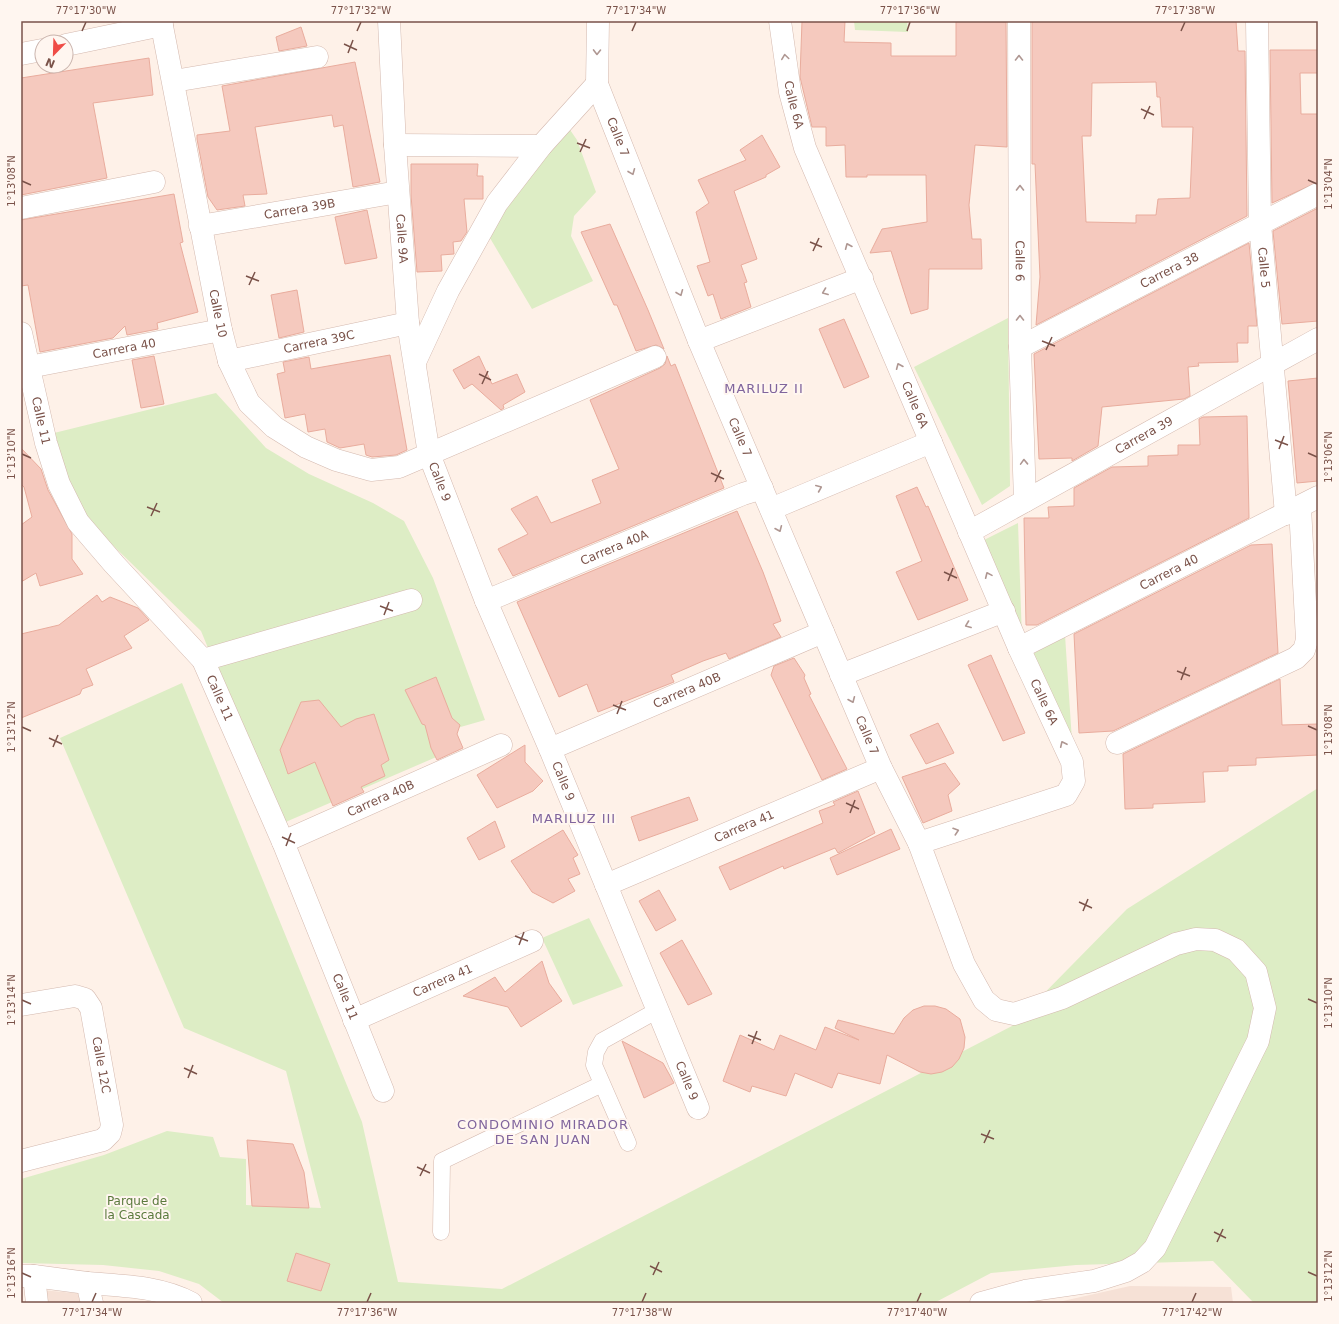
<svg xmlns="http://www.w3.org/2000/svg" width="1339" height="1324" font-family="'DejaVu Sans',sans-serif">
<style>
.residential{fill:#f6e1d6}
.green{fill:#ddedc5}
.building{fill:#f5c9be;stroke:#e9ac9d;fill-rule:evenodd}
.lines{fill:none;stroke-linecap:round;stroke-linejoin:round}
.lane-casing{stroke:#d4b9af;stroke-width:17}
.street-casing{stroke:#d4b9af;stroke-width:23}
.lane{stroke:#fff;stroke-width:16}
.street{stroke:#fff;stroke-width:22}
.oneway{stroke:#af9792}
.ticks{fill:none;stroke:#7a5249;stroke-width:1.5}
.labels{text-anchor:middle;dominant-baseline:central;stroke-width:4;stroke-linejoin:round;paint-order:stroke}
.street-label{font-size:12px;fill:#7a5249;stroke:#fff6f0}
.park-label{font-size:12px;fill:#5b7a3d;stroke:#fff6f0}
.neighbourhood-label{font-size:13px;letter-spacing:1px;fill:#80659d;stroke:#fff6f0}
.neatline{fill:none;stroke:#7a5249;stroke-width:1.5}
.ticks-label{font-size:10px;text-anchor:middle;fill:#7a5249}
</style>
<rect width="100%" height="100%" fill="#fef1e8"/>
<path class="residential" d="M1130 1286 1231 1287 1233 1303H1054Z
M30 1289 85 1294 87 1303H31Z"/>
<path class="green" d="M854 21H907L908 32 855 30Z
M564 121 577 140 596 192 574 216 571 236 593 281 532 309 487 233Z
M1008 318 1010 486 982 505 914 367Z
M216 393 266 448 309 474 373 503 404 521 433 578 485 720 436 734 441 755 281 824 201 631 94 527 60 470 50 434Z
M1018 523 1022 639 980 542Z
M1065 635 1072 741 1031 655Z
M182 683 362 1122 398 1282 502 1289 1012 1026 1127 909 1318 788V1303H1254L1213 1261 1076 1265 991 1273 934 1303H224L199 1284 159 1271 103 1265 21 1263V1179L104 1155 167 1131 213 1137 220 1157 246 1159V1205L321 1208 286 1071 184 1028 60 738Z
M589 918 623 986 573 1005 542 938Z"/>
<path class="building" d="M802 21H845L844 42 891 43V56H956V21L1006 22 1007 147 975 145 969 205 972 239H981L982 269H929L928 309 911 314 891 251 870 253 882 229 927 222 926 175H867V177H846L845 145 826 146V127H812L800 77Z
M1036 21H1236L1238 51H1245L1247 216 1036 325 1040 277 1035 164H1032V22ZM1156 82 1157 97H1160L1162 127H1193L1190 198 1158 199 1156 215H1136V223L1086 222 1082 136H1091L1092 83Z
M301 27 307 46 279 51 276 37Z
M1270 50H1318V73H1300L1301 114H1318V182L1272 203Z
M149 58 153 95 93 103 107 178 21 195V78Z
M355 62 380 182 353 187 343 125 334 127 332 115 255 127 267 194 243 195 245 206 217 210 208 197 197 139V135L230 131 222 86Z
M762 135 780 167 766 175V177L734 191 757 259 741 265 747 282 744 283 751 307 721 319 713 294 708 296 697 266 710 262 696 212 709 203 698 180 746 160 740 150Z
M411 164H478L477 176H483V199H464L467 232 461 241 453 242 454 254 441 255 442 271 417 272 411 195Z
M174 194 183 242 180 243 198 312 157 323 158 329 127 335 125 326 113 338 40 352 28 285 21 286V220Z
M1318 208V321L1282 324 1273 231Z
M367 210 377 258 345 264 335 217Z
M610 224 648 310 664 349 656 345 636 351 617 305H614L581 232Z
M1249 243 1257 326H1248V343H1237L1238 362 1198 363 1199 366 1188 367 1190 396 1184 399 1102 407 1098 446 1072 461V458L1039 459 1034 354Z
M297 290 304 332 279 338 271 295Z
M844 319 869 377 844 388 819 329Z
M390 355 407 450 396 455 372 457 366 455 364 444 340 448 327 442 325 429 308 432 305 414 285 418 277 374 285 372 283 362 309 357 311 369Z
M154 356 164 404 141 408 132 360Z
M479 356 492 384 517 374 525 392 503 405 504 408 501 410 472 384 464 389 453 370Z
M667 356 671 366 675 364 724 488 513 576 498 549 528 534 511 509 537 496 551 523 601 503 592 480 619 469 590 400 660 368 665 364Z
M1318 378V481L1297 483 1288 381Z
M1247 416 1249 518 1037 625H1026L1024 518H1049L1048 507 1074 506V488L1112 467 1148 466V456L1178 455V445H1200L1199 419 1203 417Z
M21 448 41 469 48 490 72 534V559L83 574 40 586 36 573 21 582V525L32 517 24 487 21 484Z
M917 487 926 507 928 506 968 600 918 620 896 572 922 561 896 496Z
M737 511 763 572 781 621 773 624 781 637 729 659 726 653 703 661 671 675 674 682 598 712 587 684 559 697 517 602Z
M1272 544 1278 653 1113 731 1079 733 1074 634 1251 545Z
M97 595 102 602 110 597 138 608 149 620 124 636 132 648 86 669 93 685 82 689 80 694 21 718V634L59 625Z
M991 655 1025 733 1003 741 968 665Z
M794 658 805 675 804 678 811 694 809 695 847 769 822 780 771 675 774 666Z
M436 677 452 718 460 725 457 734 463 748 437 760 431 748 425 725 422 724 405 690Z
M1280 679 1282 725 1318 724V755L1256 758V765L1228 766V771L1203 772 1205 802 1153 804V808L1125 809 1123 754Z
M319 700 341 727 356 719 374 714 389 760 381 765 385 776 361 787 364 792 333 806 315 762 288 774 280 750 301 702Z
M938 723 954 753 926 764 910 735Z
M525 745V762L543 781 533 791 497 808 477 775Z
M945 763 960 784 948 795 952 811 923 823 902 777Z
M858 791 875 833 838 853 835 848 784 869 783 866 730 890 719 867 823 823 819 811 835 805 833 802Z
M689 797 698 820 639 841 631 817Z
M495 821 505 847 479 860 467 838Z
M891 829 900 849 837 875 830 858Z
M563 830 578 855 573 858 580 874 568 879 575 891 553 903 532 892 511 861Z
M659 890 676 920 656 931 639 901Z
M682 940 712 994 688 1005 660 953Z
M542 961 549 983 562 1001 521 1027 508 1007 463 996 495 977 505 992Z
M924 1006H935L946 1009 960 1019 965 1037 964 1048 959 1059 952 1067 942 1072 931 1074 920 1072 887 1055 880 1084 838 1073 832 1088 795 1073 786 1096 752 1086 750 1092 723 1081 740 1035 774 1050 780 1035 816 1050 825 1027 859 1040 835 1028 838 1020 894 1034 904 1018 913 1010Z
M622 1041 663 1063 674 1083 644 1098Z
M247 1140 293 1144 304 1172 309 1208 252 1206Z
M296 1253 330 1264 321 1291 287 1281Z"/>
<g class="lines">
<g class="lane-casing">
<path id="lane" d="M628 1143 594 1065 596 1052 602 1041 658 1010
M441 1232 442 1161 602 1084"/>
</g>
<g class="street-casing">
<g id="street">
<path id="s1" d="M161 21 221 330 229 361 249 403 274 427 306 447 336 460 371 470 399 467 655 357"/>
<path id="s2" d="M389 21 395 145 408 323 429 454 486 601 550 749 698 1108"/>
<path id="s3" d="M598 21 597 84 699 341 881 768 919 843 964 964 984 1000 996 1010 1014 1014 1062 998 1176 944 1196 939 1215 940 1236 950 1256 972 1265 1008 1258 1041 1155 1248 1142 1262 1126 1271 1094 1281 1025 1291 981 1303"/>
<path id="s4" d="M780 21 790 92 805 148 1019 648 1072 762 1074 781 1066 795 919 843"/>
<path id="s5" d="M1019 21 1020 347 1025 501"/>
<path id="s6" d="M1257 21 1260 224 1286 514"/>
<path d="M66 45 162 25"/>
<path d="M21 54 42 50"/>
<path d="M174 81 317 57"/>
<path d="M395 145 541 146"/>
<path d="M21 208 154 182"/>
<path id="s7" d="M200 226 398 192"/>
<path id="s8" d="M21 333 46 443 59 484 78 522 114 564 203 660 283 842 383 1091"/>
<path d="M699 341 862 278"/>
<path id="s9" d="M1020 347 1318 194"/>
<path id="s10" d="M229 361 408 323"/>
<path d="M415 362 448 291 497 203 541 146 597 84"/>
<path id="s11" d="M29 367 221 330"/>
<path d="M771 509 931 442"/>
<path id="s12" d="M969 532 1318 339"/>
<path id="s13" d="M486 601 743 494 762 488"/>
<path id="s14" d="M1019 648 1318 497"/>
<path d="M203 660 411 600"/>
<path d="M841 675 1004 611"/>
<path d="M1117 743 1296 658 1304 650 1307 640 1300 507"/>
<path id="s15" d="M550 749 823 632"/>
<path id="s16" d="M283 842 501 745"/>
<path id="s17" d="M606 885 881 768"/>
<path id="s18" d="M21 1005 75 996 85 999 91 1008 112 1125 110 1133 103 1140 21 1161"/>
<path id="s19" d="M354 1020 532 941"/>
<path d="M21 1276H34L87 1283 92 1303"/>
<path d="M34 1276 37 1303"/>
<path d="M87 1283C122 1286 160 1286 191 1303"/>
</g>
</g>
<use href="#lane" class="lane"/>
<use href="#street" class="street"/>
</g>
<defs><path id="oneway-chevron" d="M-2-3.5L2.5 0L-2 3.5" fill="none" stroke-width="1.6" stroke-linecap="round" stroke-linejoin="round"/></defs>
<g class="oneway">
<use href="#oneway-chevron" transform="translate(597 52) rotate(91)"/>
<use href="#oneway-chevron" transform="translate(785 57) rotate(-98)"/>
<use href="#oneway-chevron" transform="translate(1019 58) rotate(-90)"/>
<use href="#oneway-chevron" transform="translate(632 172) rotate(68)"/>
<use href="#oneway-chevron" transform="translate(1020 188) rotate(-90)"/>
<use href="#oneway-chevron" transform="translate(848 246) rotate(-113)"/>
<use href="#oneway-chevron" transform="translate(825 292) rotate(159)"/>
<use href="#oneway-chevron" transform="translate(680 293) rotate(68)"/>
<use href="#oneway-chevron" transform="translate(1020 318) rotate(-90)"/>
<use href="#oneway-chevron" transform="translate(899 366) rotate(-113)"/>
<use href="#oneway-chevron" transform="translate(1024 462) rotate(-92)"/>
<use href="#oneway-chevron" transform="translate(819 488) rotate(-23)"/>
<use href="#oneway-chevron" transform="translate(779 529) rotate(67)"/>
<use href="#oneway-chevron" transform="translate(988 575) rotate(-114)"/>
<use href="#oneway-chevron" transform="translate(968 625) rotate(159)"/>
<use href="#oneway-chevron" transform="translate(852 700) rotate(67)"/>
<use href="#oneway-chevron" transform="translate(1063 744) rotate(-115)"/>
<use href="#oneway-chevron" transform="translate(956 831) rotate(-18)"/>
</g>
<path class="ticks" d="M82 31 86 22M357 31 361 22M632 31 636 22M907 31 910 22M1181 31 1185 22M344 44 357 50M348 53 353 40M1141 109 1154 115M1144 119 1150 106M577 143 590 148M580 152 586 139M1308 180 1317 184M22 181 31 185M810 242 822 247M813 251 819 238M246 276 259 281M249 285 255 272M1042 341 1055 346M1046 350 1052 337M479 374 491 380M482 384 488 371M1275 440 1288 445M1279 449 1284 436M1308 453 1317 457M22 454 31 458M711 473 724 479M715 482 721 470M147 507 160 512M151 516 157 503M944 572 957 578M948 581 953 568M380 606 393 611M384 615 389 602M1177 671 1190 676M1181 680 1186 667M613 705 626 710M617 714 622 701M1308 726 1317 730M22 727 31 731M49 738 62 744M53 747 58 735M846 803 859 809M850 813 855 800M282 837 295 843M286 846 291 833M1079 902 1092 908M1083 911 1088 899M515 936 528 941M519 945 524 932M1308 999 1317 1003M22 1000 31 1004M748 1035 761 1040M752 1044 757 1031M184 1068 197 1074M188 1078 193 1065M981 1134 994 1139M984 1143 990 1130M417 1167 430 1173M420 1176 426 1164M1214 1232 1226 1238M1217 1242 1223 1229M650 1266 662 1272M1308 1272 1317 1276M22 1273 31 1277M653 1275 659 1262M92 1302 96 1293M367 1302 371 1293M642 1302 646 1293M917 1302 921 1293M1192 1302 1196 1293"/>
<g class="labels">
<g class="street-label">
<text stroke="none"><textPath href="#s4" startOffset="85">Calle 6A</textPath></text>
<text stroke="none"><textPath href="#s3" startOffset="120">Calle 7</textPath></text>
<text stroke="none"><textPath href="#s7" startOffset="101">Carrera 39B</textPath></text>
<text stroke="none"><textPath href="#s2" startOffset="218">Calle 9A</textPath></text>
<text stroke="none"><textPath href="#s5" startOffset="240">Calle 6</textPath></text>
<text stroke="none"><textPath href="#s6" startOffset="247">Calle 5</textPath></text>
<text stroke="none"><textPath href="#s9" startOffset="168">Carrera 38</textPath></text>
<text stroke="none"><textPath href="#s1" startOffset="298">Calle 10</textPath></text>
<text stroke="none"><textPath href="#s10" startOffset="92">Carrera 39C</textPath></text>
<text stroke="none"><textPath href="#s11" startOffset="97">Carrera 40</textPath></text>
<text stroke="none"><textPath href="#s4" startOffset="409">Calle 6A</textPath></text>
<text stroke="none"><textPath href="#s8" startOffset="90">Calle 11</textPath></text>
<text stroke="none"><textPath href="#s12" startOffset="200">Carrera 39</textPath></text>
<text stroke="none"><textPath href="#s3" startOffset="444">Calle 7</textPath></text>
<text stroke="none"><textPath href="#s2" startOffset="465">Calle 9</textPath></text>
<text stroke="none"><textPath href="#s13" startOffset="139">Carrera 40A</textPath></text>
<text stroke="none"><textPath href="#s14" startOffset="168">Carrera 40</textPath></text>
<text stroke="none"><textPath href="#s15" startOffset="149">Carrera 40B</textPath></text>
<text stroke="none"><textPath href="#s8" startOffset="426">Calle 11</textPath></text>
<text stroke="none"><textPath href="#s4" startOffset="733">Calle 6A</textPath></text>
<text stroke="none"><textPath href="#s3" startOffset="768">Calle 7</textPath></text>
<text stroke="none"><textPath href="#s2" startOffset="789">Calle 9</textPath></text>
<text stroke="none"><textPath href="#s16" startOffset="107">Carrera 40B</textPath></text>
<text stroke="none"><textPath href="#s17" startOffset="150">Carrera 41</textPath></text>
<text stroke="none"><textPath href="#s19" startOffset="97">Carrera 41</textPath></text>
<text stroke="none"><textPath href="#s8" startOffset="750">Calle 11</textPath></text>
<text stroke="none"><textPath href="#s18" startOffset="134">Calle 12C</textPath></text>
<text stroke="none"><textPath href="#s2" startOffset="1113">Calle 9</textPath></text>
</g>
<g class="park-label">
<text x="137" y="1201">Parque de<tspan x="137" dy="14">la Cascada</tspan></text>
</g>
<g class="neighbourhood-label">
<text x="764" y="388">MARILUZ II</text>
<text x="574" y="818">MARILUZ III</text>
<text x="543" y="1124">CONDOMINIO MIRADOR<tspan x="543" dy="15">DE SAN JUAN</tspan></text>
</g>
</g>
<rect width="1339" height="1324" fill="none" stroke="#fff6f0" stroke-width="44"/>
<g transform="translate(54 54) rotate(203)"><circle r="19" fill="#fff6f0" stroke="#cab4ad"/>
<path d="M0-3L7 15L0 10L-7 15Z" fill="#ef4c46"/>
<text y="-6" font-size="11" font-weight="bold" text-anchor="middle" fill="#7a5249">N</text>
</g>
<rect x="22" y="22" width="1295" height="1280" class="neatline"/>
<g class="ticks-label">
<text x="86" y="14">77°17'30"W</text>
<text x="361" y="14">77°17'32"W</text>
<text x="636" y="14">77°17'34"W</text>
<text x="910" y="14">77°17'36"W</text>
<text x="1185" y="14">77°17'38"W</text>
<text transform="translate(11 181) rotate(-90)" y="4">1°13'08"N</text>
<text transform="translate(1328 184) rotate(-90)" y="4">1°13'04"N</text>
<text transform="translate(11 454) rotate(-90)" y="4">1°13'10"N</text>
<text transform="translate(1328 457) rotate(-90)" y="4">1°13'06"N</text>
<text transform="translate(11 727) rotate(-90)" y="4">1°13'12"N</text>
<text transform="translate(1328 730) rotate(-90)" y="4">1°13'08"N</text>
<text transform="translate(11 1000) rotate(-90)" y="4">1°13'14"N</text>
<text transform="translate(1328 1003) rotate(-90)" y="4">1°13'10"N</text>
<text transform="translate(11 1273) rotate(-90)" y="4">1°13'16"N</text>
<text transform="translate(1328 1276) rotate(-90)" y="4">1°13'12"N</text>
<text x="92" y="1316">77°17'34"W</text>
<text x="367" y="1316">77°17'36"W</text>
<text x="642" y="1316">77°17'38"W</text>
<text x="917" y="1316">77°17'40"W</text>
<text x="1192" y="1316">77°17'42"W</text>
</g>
</svg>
